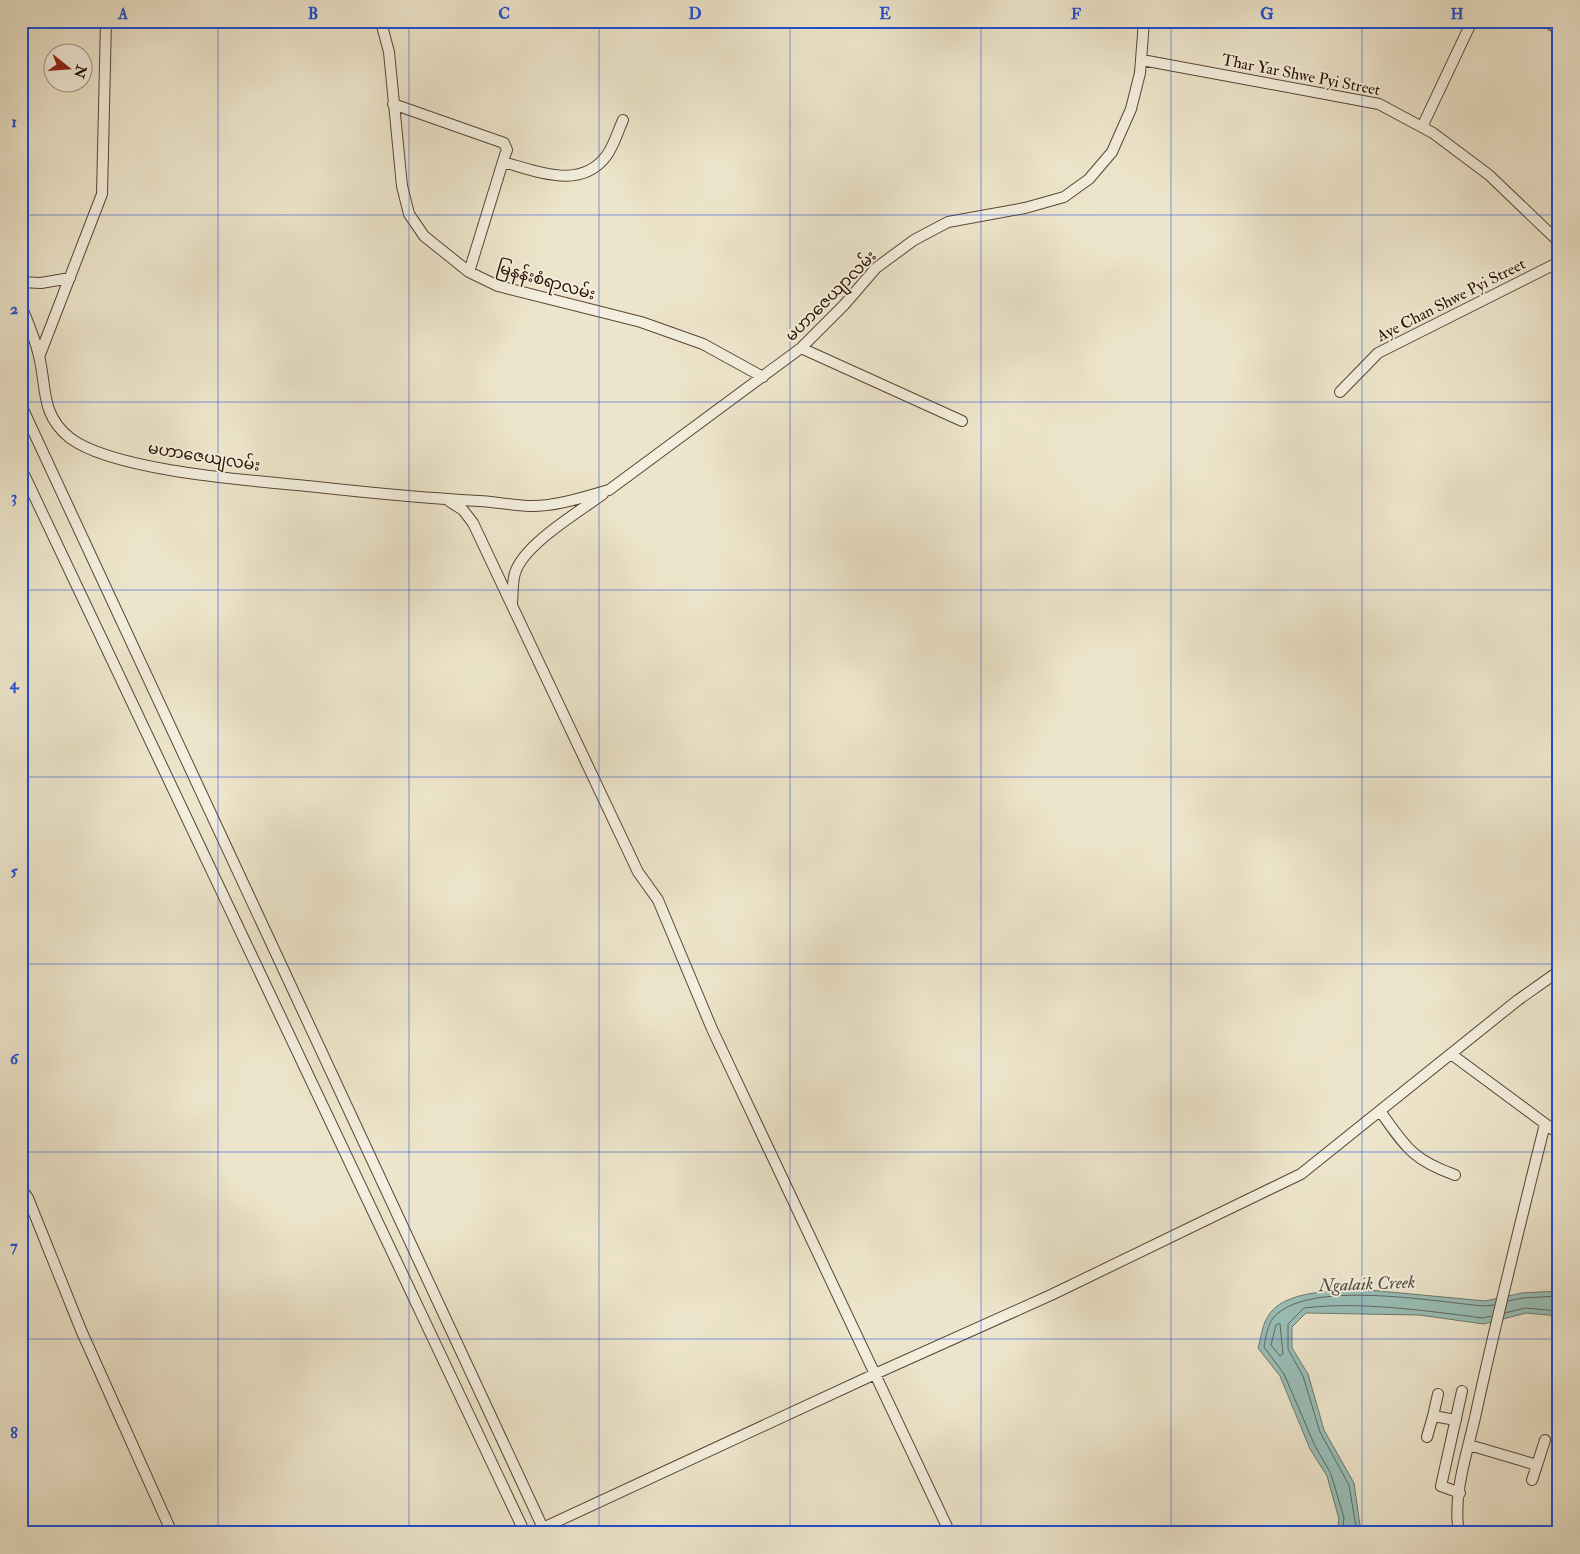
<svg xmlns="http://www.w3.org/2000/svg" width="1580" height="1554" font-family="'IM FELL Double Pica','Noto Sans Myanmar',serif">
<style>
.water{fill:#99bfb8;stroke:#6d796e}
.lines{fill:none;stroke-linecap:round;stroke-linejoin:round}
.shore{stroke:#62675c;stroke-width:1}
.street-casing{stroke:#5b4433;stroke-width:12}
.street{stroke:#f3eedd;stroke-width:10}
.grid{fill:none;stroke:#1d4ed8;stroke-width:1;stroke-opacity:0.55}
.labels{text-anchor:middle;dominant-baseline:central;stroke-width:4;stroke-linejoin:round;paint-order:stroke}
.street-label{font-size:16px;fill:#2a0f00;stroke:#f3eedd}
.water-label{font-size:18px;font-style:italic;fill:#514d40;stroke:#f3eedd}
.neatline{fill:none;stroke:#1d4ed8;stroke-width:2}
.grid-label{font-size:16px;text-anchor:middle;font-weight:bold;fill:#1d4ed8}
</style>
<rect width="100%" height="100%" fill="#ede5cb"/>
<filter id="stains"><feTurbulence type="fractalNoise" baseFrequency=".004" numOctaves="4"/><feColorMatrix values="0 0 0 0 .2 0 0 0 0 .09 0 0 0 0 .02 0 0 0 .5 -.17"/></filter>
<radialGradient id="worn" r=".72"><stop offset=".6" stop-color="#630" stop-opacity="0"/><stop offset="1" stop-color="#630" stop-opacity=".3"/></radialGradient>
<path class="water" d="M1369 1290 1485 1301 1522 1293 1559 1291V1316L1526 1313 1484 1324 1419 1315 1306 1313 1292 1327V1348L1308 1374 1324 1430 1354 1483 1361 1533H1337L1339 1519 1327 1476 1310 1449 1280 1376 1258 1348C1261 1338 1262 1326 1267 1318 1282 1288 1341 1291 1369 1290Z"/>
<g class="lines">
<path class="shore" d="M1508 1301 1523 1298 1559 1296
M1505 1313 1525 1308 1559 1311
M1280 1324 1283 1354 1280 1356 1271 1345 1276 1325Z
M1342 1533 1344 1518 1331 1474 1315 1446 1284 1374 1264 1347C1265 1339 1268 1324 1273 1318 1307 1278 1435 1302 1484 1306L1494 1305
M1357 1533 1349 1485 1320 1432 1303 1376 1288 1349V1324L1304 1308C1359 1301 1428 1311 1483 1318L1491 1316"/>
<g class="street-casing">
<path id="street" d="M379 21 382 26 389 52 402 186 409 214 424 236 469 272 498 286 641 322 703 344 763 377
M1546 21 1559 30
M1142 60 1379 104 1433 133 1489 175 1559 242
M393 104 504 143 507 150 505 155 469 272
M1422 127 1472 21
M503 162C537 171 581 191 607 155 614 145 618 131 623 120
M21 282 41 283 70 278
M21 306C28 322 35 339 39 356 47 388 40 414 70 438 115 472 259 481 317 487 371 493 425 498 479 501 495 502 511 505 528 506 555 507 584 497 609 490L801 348 844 305 876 268 914 240 948 222 1025 208 1064 197 1089 179 1112 152 1131 109 1140 73 1144 21
M801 348 962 421
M39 357 102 194 106 21
M1340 392 1378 353 1559 262
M21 405 543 1528
M21 468 525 1533
M1557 498 1559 495
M449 501 463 510 473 523 638 872 658 900 712 1029 950 1533
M512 603C513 593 512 583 515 573 524 544 579 512 603 494
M1451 1054 1559 1134
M1380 1111C1405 1146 1412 1160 1455 1175
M21 1188 28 1198 81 1330 172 1533
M1438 1394 1433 1416 1456 1420
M1427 1437 1433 1416
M1469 1445 1537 1465 1545 1440
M1532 1480 1537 1465
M1460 1493 1441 1486 1462 1391
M532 1533 875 1374 1051 1295 1301 1174 1518 1000 1559 971
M1459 1533C1452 1494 1468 1451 1476 1413 1497 1316 1521 1220 1545 1124"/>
</g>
<use href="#street" class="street"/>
</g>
<path class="grid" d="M218 21V1533M409 21V1533M599 21V1533M790 21V1533M981 21V1533M1171 21V1533M1362 21V1533M21 215H1559M21 402H1559M21 590H1559M21 777H1559M21 964H1559M21 1152H1559M21 1339H1559"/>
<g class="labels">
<g class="street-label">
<text transform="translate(1301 75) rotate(11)">Thar Yar Shwe Pyi Street</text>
<text transform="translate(546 281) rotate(16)">မြနန်းစံရာလမ်း</text>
<text transform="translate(831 296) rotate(-45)">မဟာဇေယျာလမ်း</text>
<text transform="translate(1451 300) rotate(-27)">Aye Chan Shwe Pyi Street</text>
<text transform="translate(204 457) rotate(9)">မဟာဇေယျလမ်း</text>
</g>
<g class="water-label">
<text transform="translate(1367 1284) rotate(-2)">Ngalaik Creek</text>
</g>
</g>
<rect width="1580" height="1554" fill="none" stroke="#ede5cb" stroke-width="55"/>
<g transform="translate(68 68) rotate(107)"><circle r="24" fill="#f3eedd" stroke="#a39585"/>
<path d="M0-4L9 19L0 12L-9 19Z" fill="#8f2418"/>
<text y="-8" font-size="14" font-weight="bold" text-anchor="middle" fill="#2a0f00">N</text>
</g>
<rect x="28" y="28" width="1524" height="1498" class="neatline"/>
<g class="grid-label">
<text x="123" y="19">A</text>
<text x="313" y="19">B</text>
<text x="504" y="19">C</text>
<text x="695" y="19">D</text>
<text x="885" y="19">E</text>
<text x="1076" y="19">F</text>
<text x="1267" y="19">G</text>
<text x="1457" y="19">H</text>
<text x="14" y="127">1</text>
<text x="14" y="314">2</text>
<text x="14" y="502">3</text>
<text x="14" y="689">4</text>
<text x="14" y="876">5</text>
<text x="14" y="1064">6</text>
<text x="14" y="1251">7</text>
<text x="14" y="1438">8</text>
</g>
<rect width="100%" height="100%" filter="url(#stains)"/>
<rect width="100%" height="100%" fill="url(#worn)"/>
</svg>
